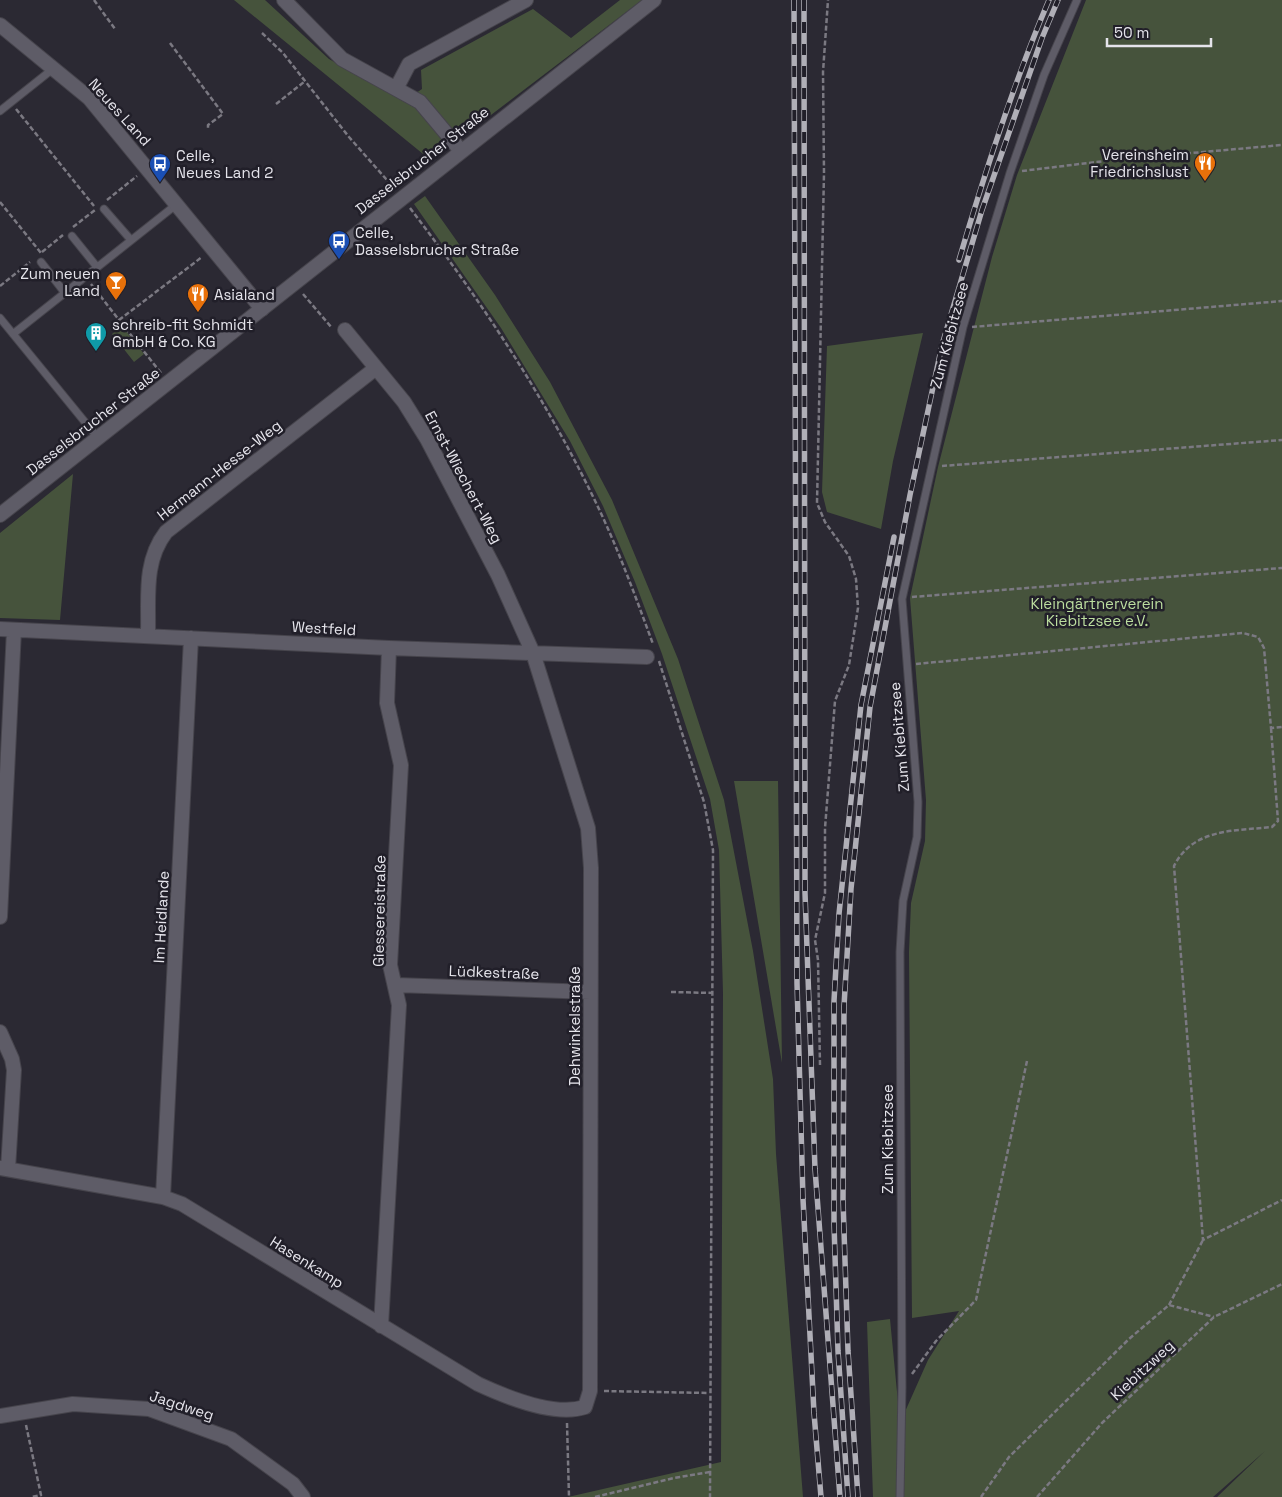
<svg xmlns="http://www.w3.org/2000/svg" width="1282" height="1497" font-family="'Space Grotesk',sans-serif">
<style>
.green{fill:#46533c}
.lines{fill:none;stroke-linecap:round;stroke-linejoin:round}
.service-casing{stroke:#46444c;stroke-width:9}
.minor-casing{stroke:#46444c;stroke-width:16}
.tertiary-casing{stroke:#46444c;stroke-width:16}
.path{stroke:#7b7982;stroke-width:2.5;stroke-dasharray:5 2.5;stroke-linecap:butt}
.service{stroke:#5e5c67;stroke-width:7}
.minor{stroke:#5e5c67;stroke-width:14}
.tertiary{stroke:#5e5c67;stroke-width:14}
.rail-casing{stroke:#b0afb7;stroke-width:5.5}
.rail{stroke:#211f29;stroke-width:4;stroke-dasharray:11;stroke-linecap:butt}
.labels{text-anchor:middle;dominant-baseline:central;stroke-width:5;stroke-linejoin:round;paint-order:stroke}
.street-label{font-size:15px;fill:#e5e4eb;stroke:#211f29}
.poi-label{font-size:15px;fill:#e5e4eb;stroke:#211f29;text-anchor:start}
.park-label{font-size:15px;fill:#bcde9f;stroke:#211f29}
</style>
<rect width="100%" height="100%" fill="#2b2933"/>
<path class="green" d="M234 0H265L329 59 404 101 422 89 421 70 533 9 571 38 620 0H642L462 137 428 158Z
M1086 0H1282V1497H1217L1265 1451 1213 1497H873L867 1322 890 1319 900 1423 928 1360 959 1311 912 1318 909 952 911 903 925 841 926 800 910 598 938 467 992 257 1017 175Z
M425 196 495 295 550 382 612 500 678 659 724 800 753 951 773 1079 776 1154 803 1497H568L721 1462 723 993 719 850 710 799 662 654 635 582 603 506 570 441 501 328 414 204Z
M122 326 144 354 134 362 112 334Z
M923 333 893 461 881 529 827 512 822 492 827 346Z
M73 474 60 620 0 618V533Z
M734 781H778L782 1063Z"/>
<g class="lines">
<g class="service-casing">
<path id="service" d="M0 111 54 68
M104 209 131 240
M72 236 97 267
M41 262 65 293
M0 318 98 438
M13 334 177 204
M900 1497 902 1387 900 952 903 901 917 837 918 802 902 599 963 327 1010 173 1044 75 1077 0"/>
</g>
<g class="minor-casing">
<path id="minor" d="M284 0 342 59 420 102 461 151
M0 25 89 98 262 309
M397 87 409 64 526 0
M0 629 389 648 647 657
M148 634C149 598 143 562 166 532L376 368
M0 917 14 630
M396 985 590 992
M0 1032 12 1059 14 1070 8 1169
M0 1168 163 1197 182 1204 478 1384C506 1397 555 1417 585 1407L590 1391 591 868 588 828 533 653 498 575 427 439 404 402 345 330
M163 1197 191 638
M381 1326 399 1005 390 965 401 765 387 703 389 648
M0 1416 73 1404 149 1409 231 1439 293 1484 303 1497"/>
</g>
<g class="tertiary-casing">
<path id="tertiary" d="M0 515 654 0"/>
</g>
<path class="path" d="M94 0 115 29
M262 33 283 53 349 137 394 188
M170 43 223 114 208 125V129
M276 104 304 82
M16 109 94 206
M1022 171 1113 160 1282 145
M107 200 137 176
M0 202 41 253
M410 208C482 302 547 400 598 507 619 551 636 598 653 644
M73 227 95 210
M42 252 63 235
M91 284 119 320
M0 286 30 262
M303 294 332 328
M972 327 1282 301
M161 373 119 320 202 257
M942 466 1282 440
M912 597 1282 568
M659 661 704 802 713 850 710 1497
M916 664 1243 633 1258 637 1264 648 1271 728 1282 727
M1271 728 1278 821 1272 827C1235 831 1193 828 1174 866L1203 1240 1282 1200
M671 992 714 993
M820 1065 818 960 815 940 825 893V828L835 701 849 665 858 608 856 579 849 556 825 522 817 503 824 173 823 72 828 0
M1169 1305 1203 1240
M912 1374 936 1341 976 1300 1027 1061
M604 1391 709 1393
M567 1423 569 1497
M26 1425 41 1495 32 1497
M595 1497 674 1478 710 1472
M981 1497 1009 1457 1129 1339 1169 1305 1214 1317
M1037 1497 1102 1423 1214 1317 1282 1284"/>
<use href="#service" class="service"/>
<use href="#minor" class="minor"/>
<use href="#tertiary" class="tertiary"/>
<g class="rail-casing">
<path id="rail" d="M794 0 797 983 803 1199 814 1413 821 1497
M804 0 805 893 815 1169 840 1497
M959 260C985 172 1013 84 1049 0
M848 1497 838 1351 834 1224V1001L839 914 861 705 894 537
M858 1497 848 1351 843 1200 844 1006 851 889 870 707 910 495 942 345 982 210 1042 38 1058 0"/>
</g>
<use href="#rail" class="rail"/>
</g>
<defs>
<g id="restaurant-pin" transform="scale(1.125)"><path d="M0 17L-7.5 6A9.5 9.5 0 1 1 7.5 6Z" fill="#e8710a" stroke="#211f29"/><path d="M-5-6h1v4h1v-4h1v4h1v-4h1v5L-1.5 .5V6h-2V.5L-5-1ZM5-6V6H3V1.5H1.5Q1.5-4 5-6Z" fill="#fff"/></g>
<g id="bus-pin" transform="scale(1.125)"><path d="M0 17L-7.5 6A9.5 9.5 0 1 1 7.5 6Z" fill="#1a4fb4" stroke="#211f29"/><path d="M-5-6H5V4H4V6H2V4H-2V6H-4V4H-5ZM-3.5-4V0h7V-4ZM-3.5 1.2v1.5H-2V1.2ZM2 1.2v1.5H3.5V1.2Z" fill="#fff"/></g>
<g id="bar-pin" transform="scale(1.125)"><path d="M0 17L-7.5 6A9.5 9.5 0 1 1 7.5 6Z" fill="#e8710a" stroke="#211f29"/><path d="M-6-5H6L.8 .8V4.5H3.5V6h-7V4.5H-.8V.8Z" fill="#fff"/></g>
<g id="building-pin" transform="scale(1.125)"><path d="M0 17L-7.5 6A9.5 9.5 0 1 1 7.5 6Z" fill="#0f9aa8" stroke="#211f29"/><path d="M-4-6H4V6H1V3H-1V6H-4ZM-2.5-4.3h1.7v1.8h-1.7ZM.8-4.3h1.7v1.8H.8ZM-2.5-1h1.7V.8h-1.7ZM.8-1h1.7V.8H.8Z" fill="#fff"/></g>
</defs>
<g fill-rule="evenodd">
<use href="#restaurant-pin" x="1205" y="163"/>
<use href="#bus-pin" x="160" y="164"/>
<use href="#bus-pin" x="339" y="241"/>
<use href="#bar-pin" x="116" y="282"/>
<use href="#restaurant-pin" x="198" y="294"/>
<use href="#building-pin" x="96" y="333"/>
</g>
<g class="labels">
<g class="street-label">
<text transform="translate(120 112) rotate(48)">Neues Land</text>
<text transform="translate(422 160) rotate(-38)">Dasselsbrucher Straße</text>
<text transform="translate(949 335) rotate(-75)">Zum Kiebitzsee</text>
<text transform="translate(93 421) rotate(-38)">Dasselsbrucher Straße</text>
<text transform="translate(219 470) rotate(-38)">Hermann-Hesse-Weg</text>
<text transform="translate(464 477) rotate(62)">Ernst-Wiechert-Weg</text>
<text transform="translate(324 628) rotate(3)">Westfeld</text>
<text transform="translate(899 737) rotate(-95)">Zum Kiebitzsee</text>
<text transform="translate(379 911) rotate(-89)">Giessereistraße</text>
<text transform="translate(161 917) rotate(-87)">Im Heidlande</text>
<text transform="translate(494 972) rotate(2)">Lüdkestraße</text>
<text transform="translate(574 1026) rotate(-90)">Dehwinkelstraße</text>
<text transform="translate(887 1139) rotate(-90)">Zum Kiebitzsee</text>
<text transform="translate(307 1262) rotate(32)">Hasenkamp</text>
<text transform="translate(1142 1370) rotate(-43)">Kiebitzweg</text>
<text transform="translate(182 1405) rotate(18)">Jagdweg</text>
</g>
<g class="poi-label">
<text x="1189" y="154" text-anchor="end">Vereinsheim<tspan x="1189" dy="17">Friedrichslust</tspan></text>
<text x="176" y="155">Celle,<tspan x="176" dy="17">Neues Land 2</tspan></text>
<text x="355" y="232">Celle,<tspan x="355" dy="17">Dasselsbrucher Straße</tspan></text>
<text x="100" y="273" text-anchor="end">Zum neuen<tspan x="100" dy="17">Land</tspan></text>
<text x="214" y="294">Asialand</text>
<text x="112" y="324">schreib-fit Schmidt<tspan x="112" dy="17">GmbH &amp; Co. KG</tspan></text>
</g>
<g class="park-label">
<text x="1097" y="603">Kleingärtnerverein<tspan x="1097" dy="17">Kiebitzsee e.V.</tspan></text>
</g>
</g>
<path d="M1107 38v8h104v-8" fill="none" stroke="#e5e4eb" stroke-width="2.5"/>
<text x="1114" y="38" font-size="15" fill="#e5e4eb" stroke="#211f29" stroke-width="4" paint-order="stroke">50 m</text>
</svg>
